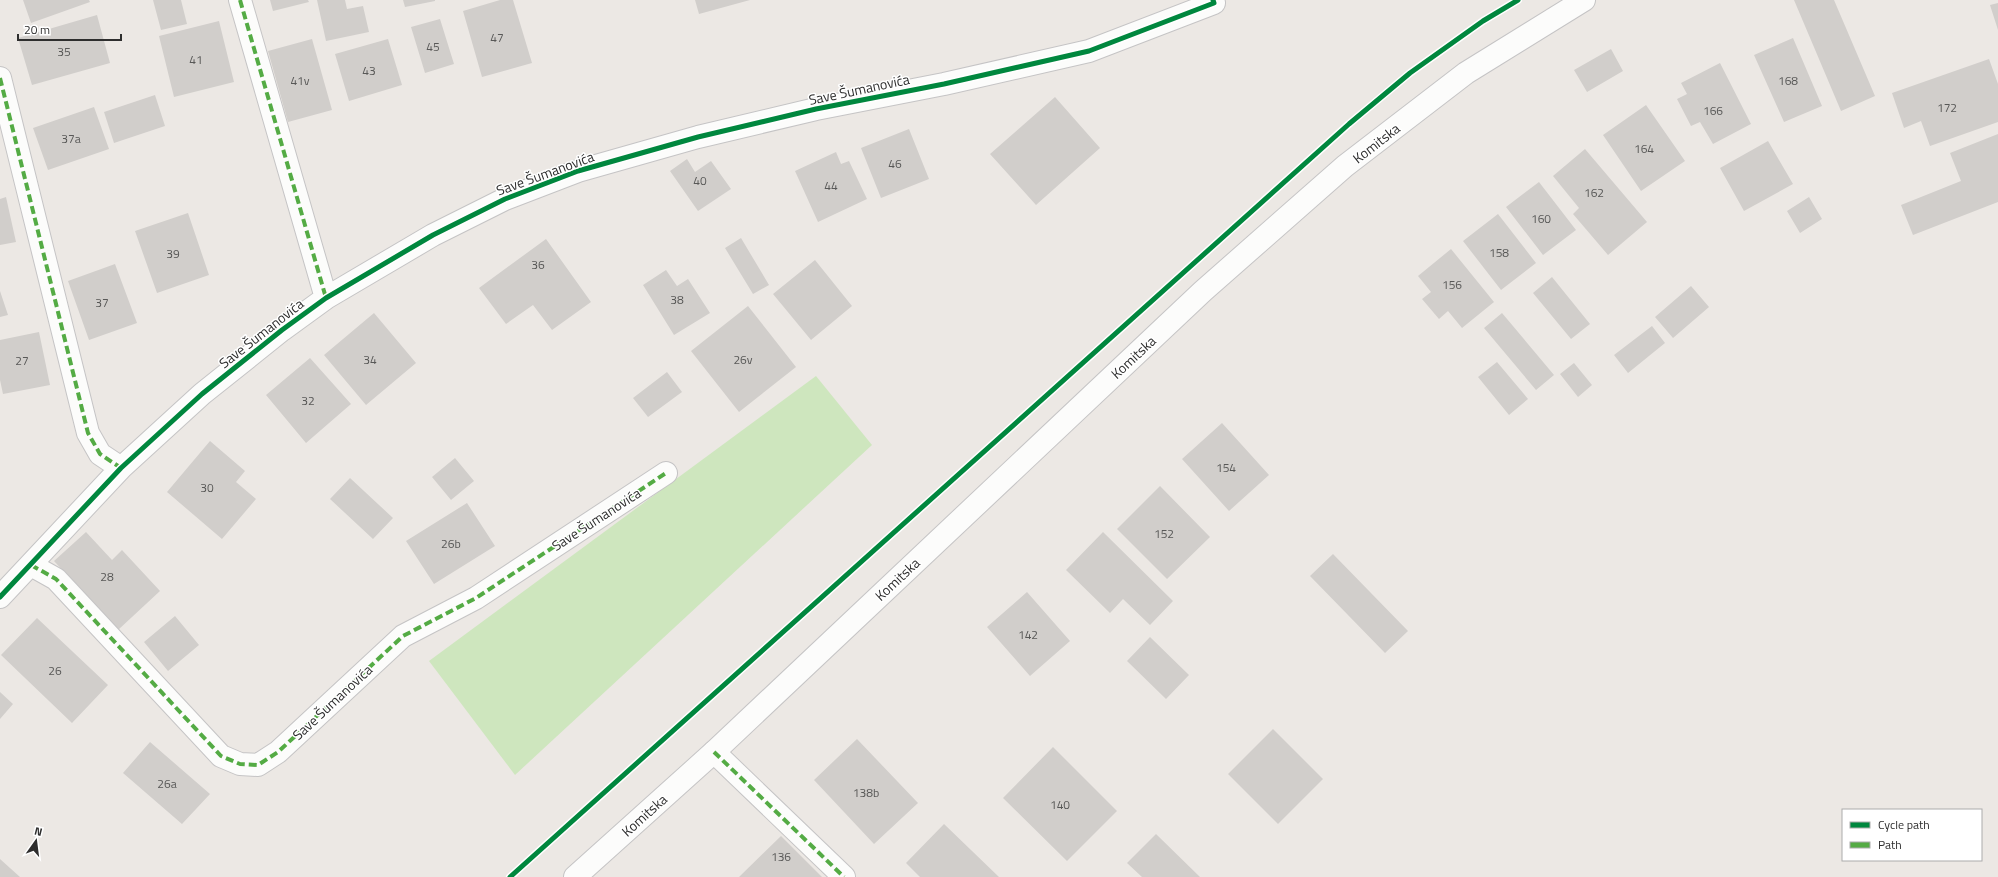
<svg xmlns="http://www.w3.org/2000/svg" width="1998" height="877" font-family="'Titillium Web',sans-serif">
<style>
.green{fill:#cee6be}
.building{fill:#d1cecb}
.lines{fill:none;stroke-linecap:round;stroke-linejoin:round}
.street-casing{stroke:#c5c4c5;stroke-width:24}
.secondary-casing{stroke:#c5c4c5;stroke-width:24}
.street{stroke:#fcfcfb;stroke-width:22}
.secondary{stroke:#fcfcfb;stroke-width:22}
.quiet{stroke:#54ab44;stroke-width:4;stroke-dasharray:8 4;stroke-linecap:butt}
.cycleway-casing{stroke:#fff;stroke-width:8}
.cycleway{stroke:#00873e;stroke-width:5}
.labels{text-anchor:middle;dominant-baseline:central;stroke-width:3;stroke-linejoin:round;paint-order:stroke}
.number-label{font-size:12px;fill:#585857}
.street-label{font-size:14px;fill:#2e2e2e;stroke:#fff}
</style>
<rect width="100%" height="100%" fill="#ece8e4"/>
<path class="green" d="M816 376 872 445 515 775 429 661Z"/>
<path class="building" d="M23 0H89L90 2 31 23Z
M153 0H181L187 24 161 30Z
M270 0H308L309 2 273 11Z
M317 0H345L347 9 363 6 369 32 326 41Z
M403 0H435V1L405 7Z
M500 0H513L532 63 482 77 463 11Z
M695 0H750L699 14Z
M1794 0H1834L1875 96 1841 111Z
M1998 3V30L1990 5Z
M97 15 110 63 32 85 18 38Z
M440 19 454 64 425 73 411 27Z
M219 21 234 82 174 97 159 36Z
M1793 38 1822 106 1784 122 1754 55Z
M312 39 332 110 288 122 268 51Z
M388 39 402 85 349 101 335 54Z
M1611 49 1623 71 1587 92 1574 70Z
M1989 59 1998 84V122L1930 146 1921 121 1904 128 1892 93Z
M1720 63 1751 124 1713 144 1700 122 1691 126 1677 99 1687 94 1681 83Z
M155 95 165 126 114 143 104 112Z
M1055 97 1100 148 1036 205 990 154Z
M1646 105 1685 161 1641 191 1603 135Z
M94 107 109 149 48 170 33 128Z
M909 129 929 179 881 198 861 148Z
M1998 134V202L1913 235 1901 205 1961 181 1950 153Z
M1768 141 1793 184 1744 211 1720 168Z
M1585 149 1647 222 1608 255 1573 214 1579 208 1553 176Z
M836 152 841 164 849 161 867 199 818 222 795 171Z
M687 159 695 172 711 161 731 189 698 211 670 171Z
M1539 182 1576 230 1543 255 1506 207Z
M6 197 16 242 0 245V199Z
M1809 197 1822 219 1800 233 1787 211Z
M188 213 209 275 157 293 135 231Z
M1498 214 1536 263 1501 290 1463 241Z
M741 238 769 285 753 294 725 248Z
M546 239 591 302 552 330 533 305 506 324 479 288Z
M1451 249 1494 302 1462 328 1448 311 1439 319 1422 299 1431 292 1418 276Z
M815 260 852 306 811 340 773 294Z
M115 264 137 323 89 340 68 281Z
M666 270 677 286 688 279 710 313 674 335 643 285Z
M1552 277 1590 324 1571 339 1533 293Z
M1691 286 1709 307 1673 338 1655 317Z
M0 291 8 315 0 317Z
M748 306 796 367 739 412 691 351Z
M374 313 416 363 366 405 324 355Z
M1502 313 1554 375 1536 390 1484 328Z
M1652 326 1665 343 1628 373 1614 355Z
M39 332 50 385 3 394 0 380V340Z
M310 358 351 404 306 443 266 395Z
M1497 362 1528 399 1509 415 1478 377Z
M1574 363 1592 385 1578 397 1560 374Z
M667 372 682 392 648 417 633 398Z
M1222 423 1269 475 1229 511 1182 459Z
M210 441 245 471 236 482 256 499 222 539 167 492Z
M455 458 474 481 451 500 432 477Z
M350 478 393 518 373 539 330 499Z
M1160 486 1210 537 1167 579 1117 529Z
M467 503 495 546 434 584 406 541Z
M86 532 112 560 122 550 160 591 118 630 54 561Z
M1103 532 1173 601 1150 625 1123 599 1110 613 1066 570Z
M1333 554 1408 631 1385 653 1310 576Z
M1027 592 1070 641 1030 676 987 627Z
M175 616 199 645 168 671 144 642Z
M37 618 108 685 72 723 1 655Z
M1150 637 1189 675 1166 699 1127 661Z
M0 692 13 704 0 719Z
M1273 729 1323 779 1278 824 1228 774Z
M857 739 918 803 874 844 814 780Z
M150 742 210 794 182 824 123 773Z
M1053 747 1117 811 1067 861 1003 798Z
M944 824 999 877H920L906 863Z
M1156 834 1200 877H1142L1127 863Z
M781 836 822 877H739Z
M0 859 20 877H0Z"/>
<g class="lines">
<g class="street-casing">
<path id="street" d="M240 0 326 298
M0 78 88 433 100 454 121 468
M31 565 56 579 221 756 240 764 258 765 278 752 403 636 476 598 666 473
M0 597 121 468 202 394 282 330 326 298 433 235 505 199 578 171 698 137 816 109 944 84 1089 51 1214 3 1213 0
M714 752 844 877"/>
</g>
<g class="secondary-casing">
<path id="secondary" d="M575 877 714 752 1203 291 1345 166 1466 73 1584 0"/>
</g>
<use href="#street" class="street"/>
<use href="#secondary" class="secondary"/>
<path class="quiet" d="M240 0 326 298
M0 78 88 433 100 454 121 468
M31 565 56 579 221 756 240 764 258 765 278 752 403 636 476 598 666 473
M714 752 844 877"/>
<g class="cycleway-casing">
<path id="cycleway" d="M0 597 121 468 202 394 282 330 326 298 433 235 505 199 578 171 698 137 816 109 944 84 1089 51 1214 3 1213 0
M510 877 1349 124 1410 73 1483 21 1518 0"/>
</g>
<use href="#cycleway" class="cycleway"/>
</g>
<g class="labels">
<g class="number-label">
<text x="497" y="37">47</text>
<text x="433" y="46">45</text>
<text x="64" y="51">35</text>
<text x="196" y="59">41</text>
<text x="369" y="70">43</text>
<text x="300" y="80">41v</text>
<text x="1788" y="80">168</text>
<text x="1947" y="107">172</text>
<text x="1713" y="110">166</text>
<text x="71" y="138">37a</text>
<text x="1644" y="148">164</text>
<text x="895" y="163">46</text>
<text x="700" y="180">40</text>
<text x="831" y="185">44</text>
<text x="1594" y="192">162</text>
<text x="1541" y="218">160</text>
<text x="1499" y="252">158</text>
<text x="173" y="253">39</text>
<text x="538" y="264">36</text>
<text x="1452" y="284">156</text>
<text x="677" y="299">38</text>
<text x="102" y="302">37</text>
<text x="370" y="359">34</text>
<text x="743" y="359">26v</text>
<text x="22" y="360">27</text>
<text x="308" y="400">32</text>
<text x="1226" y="467">154</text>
<text x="207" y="487">30</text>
<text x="1164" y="533">152</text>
<text x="451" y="543">26b</text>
<text x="107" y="576">28</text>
<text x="1028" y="634">142</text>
<text x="55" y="670">26</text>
<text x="167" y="783">26a</text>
<text x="866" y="792">138b</text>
<text x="1060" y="804">140</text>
<text x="781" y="856">136</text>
</g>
<g class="street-label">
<text transform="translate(859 89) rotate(-12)">Save Šumanovića</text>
<text transform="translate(1376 143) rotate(-38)">Komitska</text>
<text transform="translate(545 173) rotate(-20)">Save Šumanovića</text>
<text transform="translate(261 333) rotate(-38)">Save Šumanovića</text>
<text transform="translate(1133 357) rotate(-43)">Komitska</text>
<text transform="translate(596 519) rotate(-33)">Save Šumanovića</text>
<text transform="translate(897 579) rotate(-43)">Komitska</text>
<text transform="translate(332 702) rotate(-43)">Save Šumanovića</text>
<text transform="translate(644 815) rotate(-42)">Komitska</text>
</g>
</g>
<rect x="1842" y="809" width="140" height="52" fill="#ffffff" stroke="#ababab"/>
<rect x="1850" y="822" width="20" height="6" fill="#00873e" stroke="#ababab"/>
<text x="1878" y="829" font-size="12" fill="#2e2e2e">Cycle path</text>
<rect x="1850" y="842" width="20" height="6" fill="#54ab44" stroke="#ababab"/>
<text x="1878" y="849" font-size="12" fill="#2e2e2e">Path</text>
<g transform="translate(36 841) rotate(14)" stroke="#ffffff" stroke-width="3" paint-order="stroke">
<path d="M0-3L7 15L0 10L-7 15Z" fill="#2e2e2e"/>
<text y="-6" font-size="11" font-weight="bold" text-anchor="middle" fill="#2e2e2e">N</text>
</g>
<path d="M18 34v6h103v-6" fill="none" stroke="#2e2e2e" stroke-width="2"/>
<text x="24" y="34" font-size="12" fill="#2e2e2e" stroke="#ffffff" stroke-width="3" paint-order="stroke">20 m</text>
</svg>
